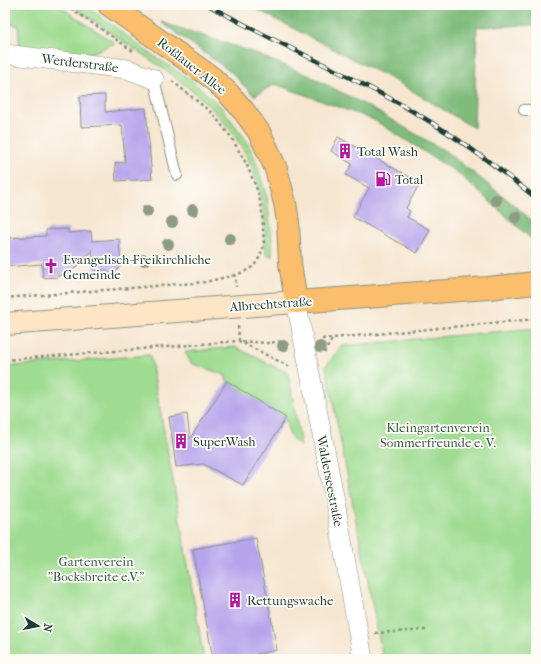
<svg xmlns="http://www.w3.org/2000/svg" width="541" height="664" font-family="'IM FELL French Canon',serif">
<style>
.green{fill:#9fdc91;stroke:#5f8c62}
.forest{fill:#7fbc7b;stroke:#4f7c58}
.building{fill:#b5a3ec}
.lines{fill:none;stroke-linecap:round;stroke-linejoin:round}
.lane-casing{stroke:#8a9282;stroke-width:12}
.street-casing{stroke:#8a9282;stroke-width:20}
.secondary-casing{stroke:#8a9282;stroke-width:24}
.primary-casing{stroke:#8a9282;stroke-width:24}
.path{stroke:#8a9282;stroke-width:2.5;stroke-dasharray:3 3;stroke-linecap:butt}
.lane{stroke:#fff;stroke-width:10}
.street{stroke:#fff;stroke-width:19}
.secondary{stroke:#fde5c5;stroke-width:22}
.primary{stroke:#fabe6d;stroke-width:22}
.rail-casing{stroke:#1f3d34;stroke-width:4.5}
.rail{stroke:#fdfcf7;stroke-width:3;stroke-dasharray:9;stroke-linecap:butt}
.tree{fill:#8e9b85}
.labels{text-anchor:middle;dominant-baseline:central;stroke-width:3.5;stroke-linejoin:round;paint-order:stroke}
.street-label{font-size:13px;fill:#1f3d34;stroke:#fdfcf7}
.poi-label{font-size:13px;fill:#1f3d34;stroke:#fdfcf7;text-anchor:start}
.park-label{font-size:13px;fill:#395d47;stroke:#fdfcf7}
</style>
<rect width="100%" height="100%" fill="#fdfcf7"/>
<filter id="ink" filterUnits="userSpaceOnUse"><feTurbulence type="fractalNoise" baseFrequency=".025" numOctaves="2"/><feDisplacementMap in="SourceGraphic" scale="8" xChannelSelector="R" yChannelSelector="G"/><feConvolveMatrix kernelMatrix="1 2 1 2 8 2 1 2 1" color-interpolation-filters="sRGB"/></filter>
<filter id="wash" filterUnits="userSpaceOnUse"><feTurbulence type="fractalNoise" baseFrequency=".012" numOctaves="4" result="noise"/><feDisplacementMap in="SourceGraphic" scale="16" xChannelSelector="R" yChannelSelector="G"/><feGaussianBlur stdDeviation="0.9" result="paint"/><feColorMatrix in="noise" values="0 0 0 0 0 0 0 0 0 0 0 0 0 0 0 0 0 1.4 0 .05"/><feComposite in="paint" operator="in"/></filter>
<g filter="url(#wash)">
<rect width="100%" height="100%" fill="#f6e6d0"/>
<path class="green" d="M5 5H58L84 23 115 43 91 53 20 49 18 25 7 24 5 30Z
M71 5H83L100 16 152 55 192 81 221 107 246 140 255 159 267 198 272 241V256L266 255C265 234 265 212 260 192 243 123 191 87 136 50 114 35 93 20 71 5Z
M536 328V659H383L326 366 341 346Z
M235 347 288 373 301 446C288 437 289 433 285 418L227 381 225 375 191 363 185 352Z
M150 355 178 508 204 659H5V367L37 364Z"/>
<path class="forest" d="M248 5H536V25L477 27 474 128 401 84Z
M161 22 241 48 308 75 371 108 445 151 503 196 536 224V243L458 173 374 120 275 84 254 96 231 72Z"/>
<g id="blocks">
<path class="building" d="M105 95V112L146 108 152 179 116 181 115 163 125 162 122 125 81 127 80 96Z
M338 137 420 183 406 208 410 211 407 217 430 230 417 253 353 217 369 188 346 175 352 164 331 151Z
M68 229V233L91 231 92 241 119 239 121 265 113 276 107 270 94 271 92 249V251L69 274 57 276 58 277 43 278 42 264 5 267V238L46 236V230Z
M227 381 286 418 243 485 203 464 176 467 169 417 187 414 190 439Z
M256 538 277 650 231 659H213L193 549Z"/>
</g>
</g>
<g filter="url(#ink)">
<use href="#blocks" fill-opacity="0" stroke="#8a9282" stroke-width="1"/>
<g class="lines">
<g class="lane-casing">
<path id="lane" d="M154 79 177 175
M524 110H536"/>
</g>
<g class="street-casing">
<path id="street" d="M5 54 127 69 154 79
M296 302 334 496 363 659"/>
</g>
<g class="secondary-casing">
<path id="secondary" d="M5 324 296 302"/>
</g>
<g class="primary-casing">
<path id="primary" d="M109 5 211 77 228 93 243 110 259 132 269 153 276 169 285 203 288 222 290 263 296 302 488 288 536 283"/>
</g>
<path class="path" d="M66 5 133 51
M172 81 213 114 231 137 246 163 258 192 262 210 264 246 259 258 254 266 244 272 235 275 236 287
M5 298 205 282 235 275
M238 326 239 341 267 343 285 341
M322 339 536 319
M324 353 333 338
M5 360 239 341 290 367
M375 633 426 630"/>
<use href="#lane" class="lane"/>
<use href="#street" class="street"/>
<use href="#secondary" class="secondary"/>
<use href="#primary" class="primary"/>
<g class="rail-casing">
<path id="rail" d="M208 5C247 27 287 46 327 66 354 80 381 93 407 108 453 134 495 165 536 198"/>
</g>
<use href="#rail" class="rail"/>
</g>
<g class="tree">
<circle cx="496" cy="200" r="6"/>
<circle cx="193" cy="210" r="6"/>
<circle cx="147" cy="211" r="6"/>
<circle cx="516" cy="217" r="6"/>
<circle cx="172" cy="222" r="6"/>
<circle cx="230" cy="239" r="6"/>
<circle cx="168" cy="244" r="6"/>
<circle cx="144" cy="260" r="6"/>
<circle cx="283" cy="346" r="6"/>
<circle cx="320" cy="347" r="6"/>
</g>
</g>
<defs>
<g id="building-bare" transform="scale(1.2)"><path d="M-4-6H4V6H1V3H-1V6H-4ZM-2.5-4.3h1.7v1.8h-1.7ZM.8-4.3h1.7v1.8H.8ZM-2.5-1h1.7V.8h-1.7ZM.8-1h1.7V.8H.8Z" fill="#b5179e" stroke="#fdfcf7" stroke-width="2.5" paint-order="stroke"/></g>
<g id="fuel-bare" transform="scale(1.2)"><path d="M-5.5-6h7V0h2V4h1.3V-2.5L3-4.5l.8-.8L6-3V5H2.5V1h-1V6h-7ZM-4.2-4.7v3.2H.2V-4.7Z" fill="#b5179e" stroke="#fdfcf7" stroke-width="2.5" paint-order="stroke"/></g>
<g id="church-bare" transform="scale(1.2)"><path d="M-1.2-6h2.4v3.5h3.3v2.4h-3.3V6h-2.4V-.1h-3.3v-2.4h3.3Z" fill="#b5179e" stroke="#fdfcf7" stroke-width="2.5" paint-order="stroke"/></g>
</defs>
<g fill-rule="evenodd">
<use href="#building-bare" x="345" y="151"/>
<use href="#fuel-bare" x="383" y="179"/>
<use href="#church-bare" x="51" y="266"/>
<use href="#building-bare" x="181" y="441"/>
<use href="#building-bare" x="235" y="600"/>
</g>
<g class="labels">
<g class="street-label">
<text transform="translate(80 63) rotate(7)">Werderstraße</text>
<text transform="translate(192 66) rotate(38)">Roßlauer Allee</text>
<text transform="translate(271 304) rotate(-4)">Albrechtstraße</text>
<text transform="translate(330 481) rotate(79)">Walderseestraße</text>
</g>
<g class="poi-label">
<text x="357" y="151">Total Wash</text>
<text x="395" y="179">Total</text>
<text x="63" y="259">Evangelisch-Freikirchliche<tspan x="63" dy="15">Gemeinde</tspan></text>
<text x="193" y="441">SuperWash</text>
<text x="247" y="600">Rettungswache</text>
</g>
<g class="park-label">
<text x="438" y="427">Kleingartenverein<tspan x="438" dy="15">Sommerfreunde e. V.</tspan></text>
<text x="96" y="561">Gartenverein<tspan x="96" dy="15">"Bocksbreite e.V."</tspan></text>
</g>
</g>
<rect width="541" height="664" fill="none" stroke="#fdfcf7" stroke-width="20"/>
<g transform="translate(38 626) rotate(100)" stroke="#fdfcf7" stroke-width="3" paint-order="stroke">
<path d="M0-3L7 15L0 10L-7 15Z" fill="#1f3d34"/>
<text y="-6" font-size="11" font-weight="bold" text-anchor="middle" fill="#1f3d34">N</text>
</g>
</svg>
